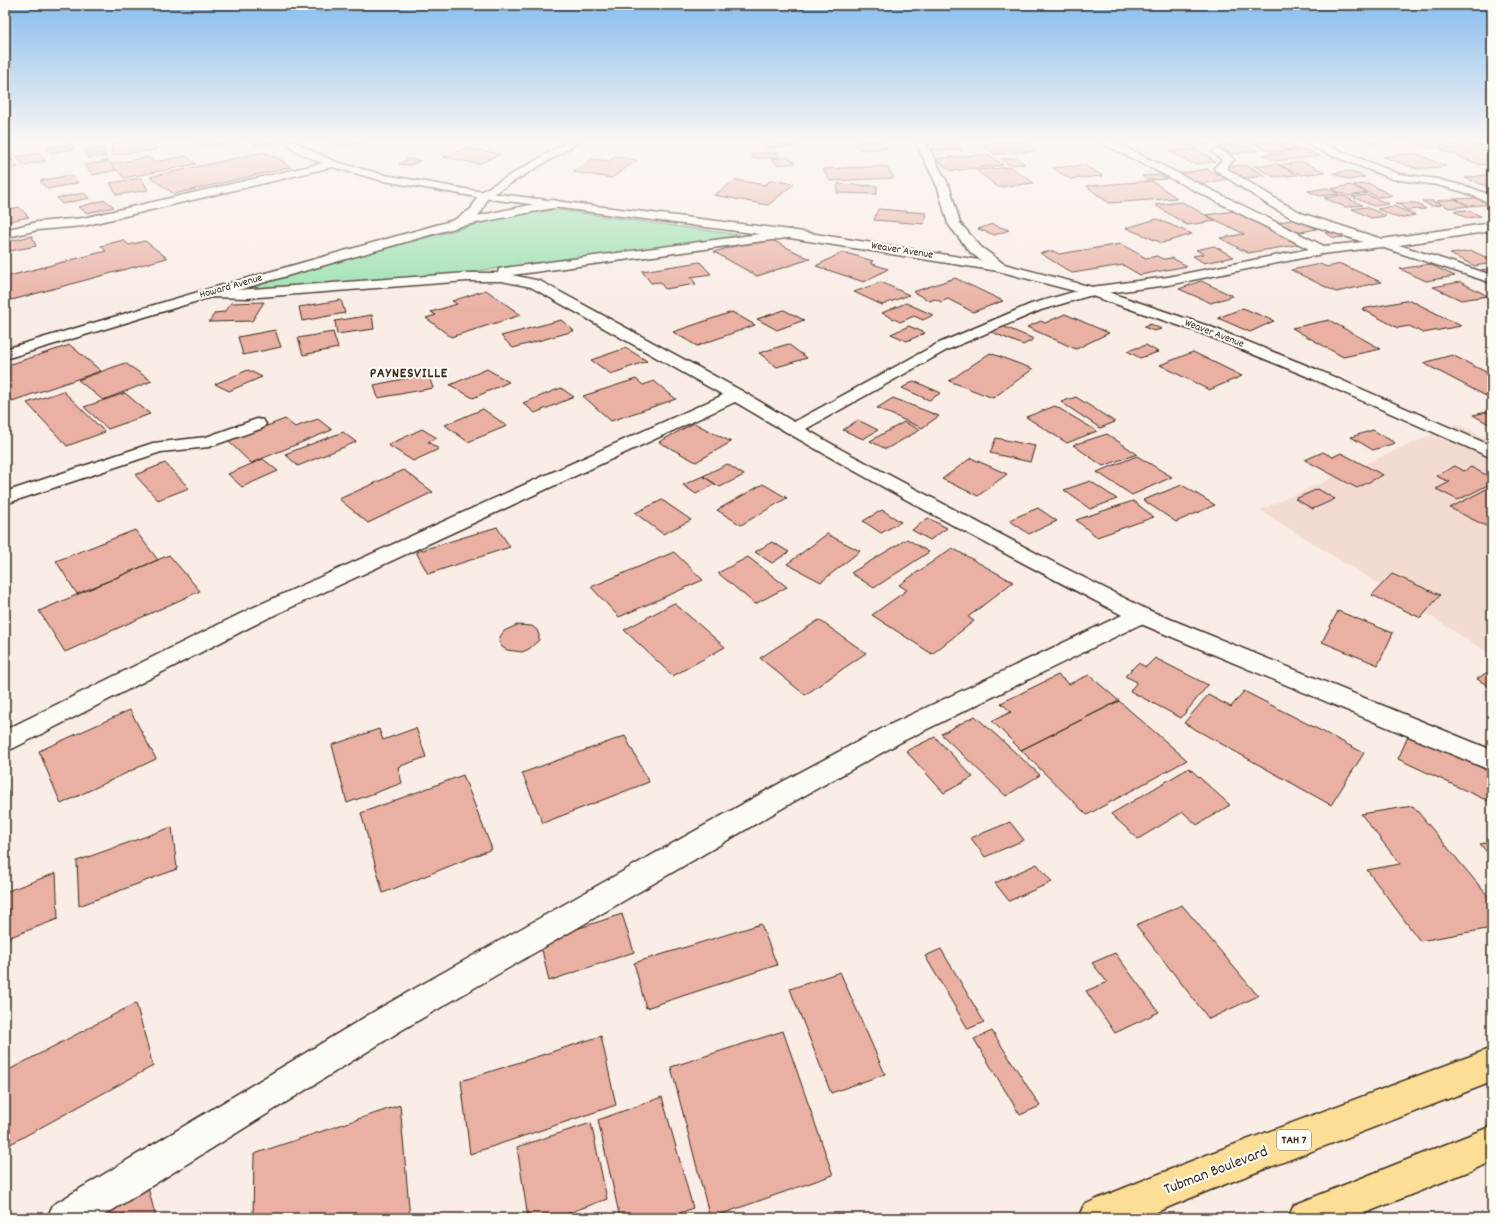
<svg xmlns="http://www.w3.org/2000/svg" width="1497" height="1223" font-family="Dekko,sans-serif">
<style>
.built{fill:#f4dbd2}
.green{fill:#98e0ae;stroke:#6a8566}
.building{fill:#e9b0a3;stroke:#3b2a1e}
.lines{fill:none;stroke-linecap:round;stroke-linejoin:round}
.minor-casing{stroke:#3b2a1e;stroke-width:3}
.tertiary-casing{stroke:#3b2a1e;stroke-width:3}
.trunk-casing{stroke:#3b2a1e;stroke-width:3}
.minor{fill:#fdfcf7;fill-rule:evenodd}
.tertiary{fill:#fdfcf7;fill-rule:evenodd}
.trunk{fill:#fdde96;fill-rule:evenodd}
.labels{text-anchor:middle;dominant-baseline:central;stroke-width:4;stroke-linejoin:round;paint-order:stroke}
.far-street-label{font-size:11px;fill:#3b2a1e;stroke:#fdfcf7}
.shield{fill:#fdfcf7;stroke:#75695f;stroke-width:1}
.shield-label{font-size:12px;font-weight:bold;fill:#3b2a1e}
.far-district-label{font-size:14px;font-weight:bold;letter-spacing:1px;fill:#3b2a1e;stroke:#fdfcf7}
.near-street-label{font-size:16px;fill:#3b2a1e;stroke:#fdfcf7}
</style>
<rect width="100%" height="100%" fill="#f9ede6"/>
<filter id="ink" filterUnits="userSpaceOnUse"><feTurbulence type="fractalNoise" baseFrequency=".025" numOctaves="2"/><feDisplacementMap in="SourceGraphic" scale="8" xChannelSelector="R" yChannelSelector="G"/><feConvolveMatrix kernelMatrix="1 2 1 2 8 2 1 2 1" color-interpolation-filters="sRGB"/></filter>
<g filter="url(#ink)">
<path class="built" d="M1456 424 1492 441V655L1260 510Z"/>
<path class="green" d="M558 210 740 235 644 250 405 280 257 290H232L515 214Z"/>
<path class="building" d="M136 141H154L155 150 111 155 112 143Z
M197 141H244L200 147Z
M253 141H274V143L253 145Z
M336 141H369L343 147 332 142Z
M759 141H795L799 146 763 148Z
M880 141 887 148 860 150 854 143Z
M926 141H956L963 150H932Z
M1173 141H1200L1208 145 1183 147Z
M1219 141H1252L1254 142 1225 144Z
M1280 141 1298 148 1272 152 1254 144Z
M1367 141H1395L1372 143Z
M1410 141H1464L1471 143 1430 148Z
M1024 142 1037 151 994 154 982 145Z
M69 144 74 149 51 153 47 148Z
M1243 145 1258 151 1233 154 1219 147Z
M1482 145 1492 149V164L1480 165 1440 149Z
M103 147 106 156 88 158 85 150Z
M466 148 500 154 478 164 444 157Z
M1195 149 1212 158H1208L1215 162 1193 164 1169 151Z
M1293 150 1297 151 1306 150 1320 156 1276 161 1263 155 1284 153 1280 151Z
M264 152 285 162 283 163 291 167 174 194 150 177Z
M39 153 45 161 23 165 17 157Z
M752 153H778L779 158H752Z
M1414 153 1446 166 1418 169 1383 157Z
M988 154 1003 165 951 171 936 159Z
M186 156 196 164 124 178 111 164 148 157 154 162Z
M615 157 637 160 612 178 573 172 593 159 608 161Z
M788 157 795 163 778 165 771 159Z
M1017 158 1025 164 1009 165 1001 159Z
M408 159 420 161 411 165 399 164Z
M12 160 18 167 5 170V161Z
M108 161 116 170 93 175 84 165Z
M1302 162 1325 172 1302 175 1279 165Z
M1276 164 1298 175 1275 177 1254 166Z
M1084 165 1103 176 1070 179 1053 168Z
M1246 165 1266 176 1243 178 1223 167Z
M886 166 894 178 830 181 823 169Z
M1011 167 1034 183 998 187 976 170Z
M1207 169 1228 179 1198 184 1177 174Z
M1349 171 1365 177 1349 180 1333 173Z
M1492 174V188L1465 178Z
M70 175 78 183 47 189 40 181Z
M1161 175 1167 179 1147 180 1142 176Z
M141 178 148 190 117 195 110 183Z
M736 180 765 185 771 180 794 184 768 205 714 195Z
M1152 181 1177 198 1109 203 1086 186Z
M838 184 877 186V194L837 193Z
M1370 184 1393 196 1377 197 1353 185Z
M1350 185 1367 193 1348 196 1331 189Z
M1327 188 1339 194 1320 196 1308 191Z
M84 193 89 198 62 204 57 198Z
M1341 195 1362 205 1345 207 1324 198Z
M1367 195 1389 204 1374 206 1352 197Z
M1478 198 1492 204 1469 206 1455 199Z
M1455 199 1469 206 1449 208 1436 201Z
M105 200 114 207 87 213 78 207Z
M1422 201H1432L1441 205 1431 206Z
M1182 202 1216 221 1187 225 1155 205Z
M1396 203H1415L1426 209 1407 210Z
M1393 206 1415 215 1398 218 1377 209Z
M19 207 29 217 5 222V210Z
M1366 207 1386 216 1371 218 1352 209Z
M878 209 926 213 924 224 874 220Z
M1467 210 1481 216 1467 218 1454 211Z
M1234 211 1301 244 1248 253 1220 238 1244 234 1206 215Z
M1157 219 1192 234 1162 243 1126 228Z
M1297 219 1317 229 1295 233 1274 223Z
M992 224 1009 230 995 235 978 229Z
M1334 232 1344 237 1335 238 1325 233Z
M32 236 36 246 5 252V242Z
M766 237 810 259 757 276 714 252Z
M123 240 129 245 145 241 167 258 12 300 5 293V277L106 251 101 246Z
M1121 244 1146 258 1157 256 1164 259 1172 258 1187 266 1140 275 1123 265 1072 273 1040 253 1053 251 1059 254Z
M1214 246 1234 257 1204 263 1193 256 1204 254 1196 250Z
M1472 251 1492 260V263L1475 266 1450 254Z
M843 252 873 261 870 263 888 269 864 282 816 266Z
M700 262 711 274 691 277 696 284 665 289 660 282 651 283 642 271Z
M1320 264 1327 267 1341 264 1381 282 1336 292 1291 270Z
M1429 264 1455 276 1426 281 1400 269Z
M1492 268V275L1481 270Z
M955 278 1003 301 973 312 948 299 941 302 935 299 930 301 913 292Z
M1201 281 1233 296 1211 303 1179 289Z
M881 282 909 295 882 305 854 292Z
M1460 282 1488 296 1461 300 1433 287Z
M486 290 521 315 451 337 426 318 436 315 431 312 457 304 452 301Z
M341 300 345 313 302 321 299 307Z
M1410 300 1461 326 1423 333 1409 326 1398 328 1362 309Z
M264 302 252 321 209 322 215 313 224 312 231 303Z
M906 303 933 315 923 320 914 316 900 322 882 313Z
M1243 308 1274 321 1250 332 1218 318Z
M784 310 804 320 777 330 757 319Z
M732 312 755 325 697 346 673 332Z
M1065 314 1109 333 1076 349 1027 327 1041 321 1045 323Z
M372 315 374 329 337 334 335 321Z
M561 320 574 331 513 348 501 336Z
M1329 320 1381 349 1343 357 1292 328Z
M1151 324 1161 329 1154 331 1144 327Z
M1000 325 1034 339 1023 345 989 331Z
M909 326 925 333 907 341 891 334Z
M275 330 281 347 243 355 238 337Z
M333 332 338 348 303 355 298 338Z
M788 344 807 358 777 367 759 353Z
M70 345 101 371 12 401 5 394V366Z
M1146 345 1158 352 1140 358 1127 351Z
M626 348 647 361 611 374 591 360Z
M1193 352 1242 376 1209 390 1160 365Z
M990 353 1033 369 993 398 949 381Z
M1452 355 1492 375V394L1486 396 1423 363Z
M125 363 152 381 103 400 78 380Z
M487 369 509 382 473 398 450 385Z
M248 370 262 377 229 391 215 384Z
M428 374 433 388 378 398 374 385Z
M636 379 643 385 654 381 676 399 611 421 583 396Z
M914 381 941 393 929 400 902 388Z
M561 388 574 397 535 413 523 403Z
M63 391 105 432 67 446 27 403Z
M125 393 150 414 108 429 84 407Z
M1076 397 1115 422 1100 428 1061 402Z
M893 398 939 416 922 428 877 408Z
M1055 406 1097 431 1067 443 1026 417Z
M483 409 507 426 468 442 445 425Z
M1492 411V426L1473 415Z
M285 419 295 427 318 419 332 430 251 463 228 441Z
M858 420 878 430 863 439 843 430Z
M904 422 920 430 886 449 870 441Z
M694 423 731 442 696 462 659 442Z
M422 429 437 438 428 442 439 449 413 461 388 445Z
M1373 430 1395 443 1373 450 1351 437Z
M343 432 356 442 298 466 285 454Z
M1107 434 1137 454 1103 466 1073 445Z
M996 438 1035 446 1030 462 990 453Z
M1323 452 1333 457 1341 453 1383 475 1357 488 1305 460Z
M1137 456 1172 477 1132 495 1097 472Z
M971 458 1007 474 978 496 942 479Z
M263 459 278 471 242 487 228 474Z
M165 463 189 488 158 500 135 475Z
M727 464 744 475 720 487 703 476Z
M1455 466 1464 471 1471 467 1492 478V483L1458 500 1436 489 1450 482 1436 476Z
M404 470 433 492 368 523 339 499Z
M703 476 715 484 696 494 683 485Z
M1090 481 1117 499 1090 509 1064 490Z
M763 484 787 498 741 525 717 510Z
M1182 485 1215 505 1176 522 1143 500Z
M1492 486V529L1450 508Z
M1318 489 1335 499 1313 509 1295 499Z
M662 500 691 520 663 534 635 513Z
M1133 501 1154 517 1097 537 1076 520Z
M1038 508 1057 521 1029 534 1009 520Z
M882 510 901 522 881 533 863 521Z
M928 518 947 528 930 540 912 530Z
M497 527 510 547 428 574 416 552Z
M135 530 158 560 77 594 56 561Z
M827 534 860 551 821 582 787 564Z
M907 539 929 552 874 588 851 573Z
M772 542 789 552 772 563 755 552Z
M952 548 1013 582 968 617 974 621 932 654 872 615 907 590 899 585Z
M674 552 703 580 619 617 591 587Z
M169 555 200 591 65 652 39 611Z
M748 557 787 587 755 604 718 573Z
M1392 574 1440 595 1421 618 1372 595Z
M674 603 725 647 673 676 624 630Z
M1338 611 1393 633 1378 665 1322 642Z
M819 620 866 653 805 695 760 658Z
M517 625 532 626 537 630 539 635V640L529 649 522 652 507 650 502 647 499 642 500 637 504 631Z
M1155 658 1208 685 1181 718 1130 691 1137 682 1125 676 1138 663 1146 667Z
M1492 669V688L1477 679Z
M1058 675 1069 684 1089 675 1119 701 1021 750 992 721 1011 712 1001 703Z
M1244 691 1364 753 1331 805 1184 723 1208 695 1231 707Z
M1119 701 1187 760 1087 815 1021 750Z
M130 710 156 759 61 804 39 751Z
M975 716 1040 775 1006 796 941 734Z
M416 728 426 757 398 767 402 783 347 803 332 745 379 729 383 740Z
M1410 732 1492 769V790L1488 801 1398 759Z
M625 736 649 782 543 823 522 773Z
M935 737 973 777 944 793 906 751Z
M1189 768 1230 805 1197 825 1183 812 1138 839 1111 814Z
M463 775 492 849 383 893 361 813Z
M5 780 9 795 5 797Z
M1413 806 1492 901V928L1420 941 1367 870 1400 864 1361 814Z
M1010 822 1024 840 985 857 971 838Z
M172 827 177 869 79 906 77 861Z
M1492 842V858L1480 844Z
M1037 864 1052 882 1009 901 995 883Z
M56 873 58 919 5 939V892Z
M1182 905 1258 996 1209 1019 1136 925Z
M622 914 634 952 549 981 540 941Z
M761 924 777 965 646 1008 634 963Z
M941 949 984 1022 968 1029 925 956Z
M1115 953 1159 1012 1115 1033 1086 991 1107 982 1092 963Z
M840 972 885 1074 831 1093 790 989Z
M136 1003 153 1066 5 1147V1072Z
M783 1031 833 1175 710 1218 671 1067Z
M992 1031 1040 1106 1020 1115 974 1039Z
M601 1036 616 1105 470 1154 461 1081Z
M662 1097 693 1208 668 1218H620L598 1120Z
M400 1105 410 1218H253L254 1154Z
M591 1123 607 1199 555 1218H528L517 1147Z
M146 1180 156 1218H85Z"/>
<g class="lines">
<g class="minor-casing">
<path id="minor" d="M569 141H581L488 197 482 211 477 216 554 200 558 201 560 204 558 207 461 226 238 290 467 273H498L499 269 504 268 790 230 794 231 796 234 794 237 512 275 540 281 742 391 794 422 937 344 1031 304 1091 287 1168 277 1309 249 1102 143 1101 141H1113L1324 246 1363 242 1296 220 1273 208 1215 170 1214 168 1222 160 1212 152 1213 150C1221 148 1230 154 1234 160L1226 168 1281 202 1304 214 1382 239 1492 223V231L1399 245 1492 275V283L1381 247 1322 254 1168 285 1092 295 1041 310 947 350 806 429 842 450 1051 561 1148 610 1492 750V771L1141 624 903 741 800 798 402 1030 100 1218H47L53 1205 380 1008 782 782 885 727 1122 615C991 547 862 477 735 402L268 618 14 748 5 751V730L252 608 723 395 531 287 502 281H467L247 298 211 297 5 359V349L205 290 454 220 471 209 479 193Z
M915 141H925L950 188 960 223 981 247 1004 264 1006 267 1004 270H994L971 253 948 224 938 188Z
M1303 141H1316L1399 174 1437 179 1472 188 1492 196V204L1464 192 1437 185 1393 179 1328 154 1304 143Z
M332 161 337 164 336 166 83 226 37 230 5 238V230L37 222 83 218Z
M257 419 263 420 266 424 263 428 209 447 161 452 5 504V492L153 443 206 437Z"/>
</g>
<g class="tertiary-casing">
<path id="tertiary" d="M283 141H294L306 148 336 162 385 175 483 192 790 230 1004 264 1096 288 1211 327 1318 370 1492 446V458L1306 376 1201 333 1086 294 998 271 790 238 483 198 384 181 328 166 298 152Z"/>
</g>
<g class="trunk-casing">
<path id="trunk" d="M1492 1048V1082L1210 1190 1142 1218H1078L1084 1205 1097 1199 1209 1154Z
M1492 1126V1162L1353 1218H1288L1294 1205Z"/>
</g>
<use href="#minor" class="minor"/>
<use href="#tertiary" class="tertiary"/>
<use href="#trunk" class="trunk"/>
</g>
</g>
<linearGradient id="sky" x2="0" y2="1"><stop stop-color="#89beef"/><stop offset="0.45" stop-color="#fcf7f4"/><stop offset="1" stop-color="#fcf7f4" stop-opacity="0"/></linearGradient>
<rect width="1497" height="312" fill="url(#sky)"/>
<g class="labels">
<g class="far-street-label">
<text transform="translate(902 251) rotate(9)">Weaver Avenue</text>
<text transform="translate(231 287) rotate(-16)">Howard Avenue</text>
<text transform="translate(1214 334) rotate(21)">Weaver Avenue</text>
</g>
<rect class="shield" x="1277" y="1130" width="34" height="20" rx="3"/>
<g class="shield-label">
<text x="1294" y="1140">TAH 7</text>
</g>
<g class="far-district-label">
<text x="409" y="374">PAYNESVILLE</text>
</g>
<g class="near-street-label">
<text transform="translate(1216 1171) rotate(-21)">Tubman Boulevard</text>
</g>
</g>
<rect width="1497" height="1223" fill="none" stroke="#fdfcf7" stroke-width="20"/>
<rect x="10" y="10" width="1477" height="1203" fill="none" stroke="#3b2a1e" stroke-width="1.5" filter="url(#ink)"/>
</svg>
